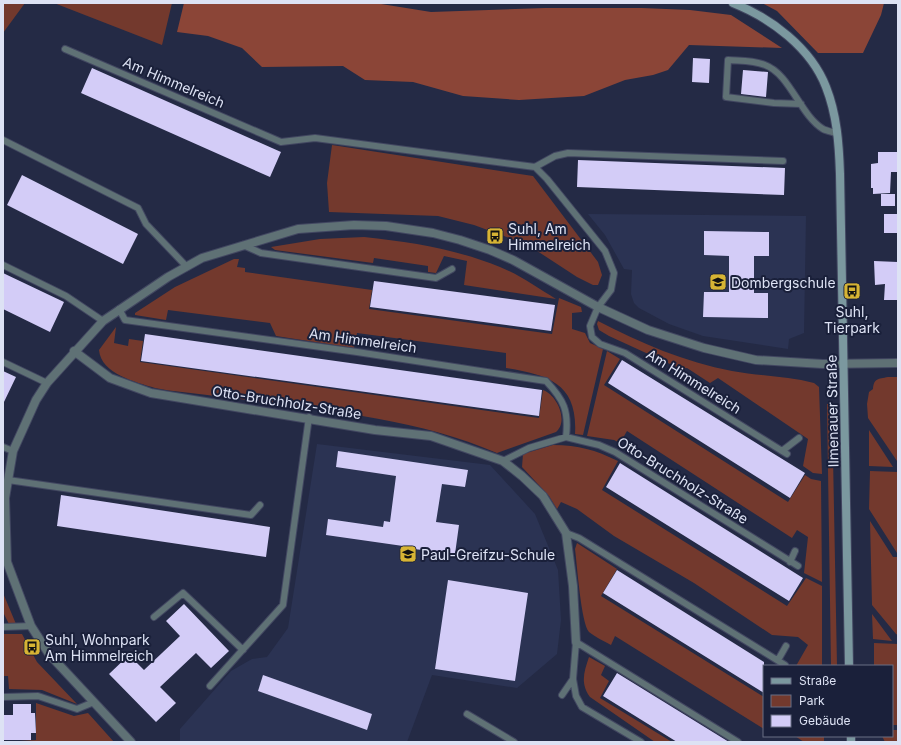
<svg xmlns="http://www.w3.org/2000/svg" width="901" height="745" font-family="Inter,sans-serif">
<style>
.built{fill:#2b3353}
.green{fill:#73392d}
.forest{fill:#8b4537}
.building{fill:#d3ccf7}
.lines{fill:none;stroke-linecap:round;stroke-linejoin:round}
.lane-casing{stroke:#424761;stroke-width:8}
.street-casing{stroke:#424761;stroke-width:10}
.secondary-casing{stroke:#424761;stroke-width:10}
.lane{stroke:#5f7175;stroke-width:6}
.street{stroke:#5f7175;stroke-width:8}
.secondary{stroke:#7b989f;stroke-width:8}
.labels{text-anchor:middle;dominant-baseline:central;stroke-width:4;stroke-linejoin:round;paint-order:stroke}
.street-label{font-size:14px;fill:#dde2f4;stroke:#1a203a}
.poi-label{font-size:14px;fill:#dde2f4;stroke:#1a203a;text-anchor:start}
</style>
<rect width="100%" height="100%" fill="#242a45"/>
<path class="built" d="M588 214 806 216 804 333 789 339 788 349 703 336 669 324 639 308 634 303 631 294 632 270 624 269 605 235Z
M317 444 490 465 535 514 558 570 561 620 557 654 517 688 432 675 407 742H180V729L231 671 252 659 267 657 288 628Z"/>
<path class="green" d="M3 3H25L3 33Z
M54 3H172L162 45Z
M332 145 533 176 598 262 602 275 598 285H593L577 277 528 245 474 225 438 216 329 212 327 183Z
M364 237C411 242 456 249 500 267 520 275 538 288 556 299L464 285 467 261 444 256 436 273 428 272V266L374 258 373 263 275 250 271 247 320 239Z
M234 259H239L237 267 245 268V272L372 290 369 309 552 334 559 298 581 307 582 312 572 313V329L585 333 590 343 603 349 583 435 575 434C578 384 549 375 506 368V353L357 333 354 348 276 336 270 323 168 310 166 320 135 315V313L175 287Z
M598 321C640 343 685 362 732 371 759 376 787 376 814 383L819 387 822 474 813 473 803 466 808 439 718 378 710 383 687 368 681 369 609 336 599 330 597 324Z
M116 327 114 343 128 346 129 339 143 341 140 362 539 418 543 390C557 395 569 421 556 432L497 453C417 418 326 411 240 399 221 397 202 394 182 392 174 391 164 390 155 388 136 382 101 374 99 350Z
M607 351 620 359 604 385 788 502 805 475 811 479 821 481 822 582 804 573 808 537 797 530 792 538 627 431 620 443 614 440 587 436Z
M888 377H898L897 461 868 418 867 404 869 392 873 389C874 378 878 379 888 377Z
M827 404H832L837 666H831Z
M869 430 893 467 869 466Z
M553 445C579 445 595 450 618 461L602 490 787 606 806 578 822 586V666H796L808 645 798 637 772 635 694 583 614 536 577 509 561 502 557 509 549 496 522 467 523 454Z
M870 471 898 472 897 553 869 509Z
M870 521 893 557H898V635L896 634 872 605Z
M577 543 617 569 601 596 764 697V729L615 636 611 645C604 641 595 637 589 632 581 623 577 564 575 549Z
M3 593 16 624H9L3 612Z
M872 614 892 641 873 639Z
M3 634H22L37 662 77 704 42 690 9 689 8 676H3Z
M874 643 898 644V725H892V666H874Z
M589 657 605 666 601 675 609 681 600 698 672 742H655L590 697C580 683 584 672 589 657Z
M36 703 74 716 88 713 114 742H3L36 740Z
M892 730H898V742H885L882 736H892Z
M795 736H824V742H804Z"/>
<path class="forest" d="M184 3H375L431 12 545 8H642L690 10 731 15 782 48 689 45 668 70 653 75 625 80 584 96 519 100 463 96 413 82 365 80 343 66 262 67 242 48 208 36 177 32Z
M762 3H884L881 15 863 53H818L777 11Z"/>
<path class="building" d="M693 58 710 59 709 83 692 82Z
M92 68 281 152 270 177 81 93Z
M743 70 768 72 766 97 741 94Z
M878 152H898V172H891L890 193 873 194V188H871V164L878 163Z
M578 160 785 168 784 195 577 187Z
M22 175 138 234 123 264 7 205Z
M881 194H895V206H881Z
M884 214H898V233H884Z
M704 231 769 232V256H754V293H768V318L703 317 704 292H729V256L704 255Z
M874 261 898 262V300H884L885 284 875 285Z
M3 273 64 302 50 332 3 309Z
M374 281 555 305 551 331 370 307Z
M145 334 542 390 539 416 141 361Z
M622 360 805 473 790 498 608 383Z
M3 371 16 377 3 404Z
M338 451 468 470 465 487 442 484 436 522 459 525 455 554 414 549 413 557 402 555 403 546 326 535 328 519 383 527 384 521 390 522 396 476 336 467Z
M620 463 803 578 789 601 606 487Z
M61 495 270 527 266 557 57 526Z
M617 570 764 662V693L603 593Z
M448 580 528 593 515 681 435 669Z
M184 604 229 651 211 668 196 653 160 687 176 703 156 722 109 674 129 655 144 670 180 636 166 621Z
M617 673 729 742H677L603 696Z
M263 675 372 714 367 730 258 691Z
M13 704H31V713H35L36 733H31V740H3V715H13Z"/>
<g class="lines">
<g class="lane-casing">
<path id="lane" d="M65 49 281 142 315 138 535 167
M801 104 774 103 726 97 728 60C740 61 753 60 765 65 790 74 800 115 823 129 827 131 833 132 838 134
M3 140 138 208 146 224 187 267
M783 161 568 153 555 156 535 167 547 179 605 251 614 273 611 290 598 307 590 326 592 337 600 344 625 353 787 454
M243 245 261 253 436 278 452 269
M3 265 66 296 103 321
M119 309 125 320 357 352 546 381C564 400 569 411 566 437
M3 362 47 383
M3 447 13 451
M782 451 799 438
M503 461 529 448 566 437 599 445 615 452 798 566
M8 480 251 515 260 505
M566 533 579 538 785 665
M790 562 795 551
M154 617 183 593 243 650
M3 627 31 626
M778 660 786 646
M210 686 283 605 309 417
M562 695 573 679
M3 697 38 696 77 709 94 702
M467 714 514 742
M641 742 582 707 576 696 573 679 576 642 738 742"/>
</g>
<g class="street-casing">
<path id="street" d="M74 351 110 378 151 393 375 430 431 436 503 461 522 476 543 496 566 533 573 586 576 642
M131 742 49 654 31 626 7 562 5 498 13 451 36 400 47 383 103 321 168 277 202 258 298 229 354 225 386 226 433 233 460 240 490 250 513 260 598 307 648 330 704 348 756 360 823 364 898 363"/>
</g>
<g class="secondary-casing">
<path id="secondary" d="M733 3C771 18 811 48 826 87 837 115 839 144 840 174L849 666
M851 736V742"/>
</g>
<use href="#lane" class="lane"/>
<use href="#street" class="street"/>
<use href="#secondary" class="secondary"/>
</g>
<defs>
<g id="bus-square" transform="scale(0.9)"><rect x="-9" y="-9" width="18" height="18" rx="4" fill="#d7b434" stroke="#1a203a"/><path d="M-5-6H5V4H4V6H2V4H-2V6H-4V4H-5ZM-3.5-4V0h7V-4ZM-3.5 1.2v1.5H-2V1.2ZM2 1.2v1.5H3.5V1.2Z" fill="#111"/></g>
<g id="school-square" transform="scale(0.9)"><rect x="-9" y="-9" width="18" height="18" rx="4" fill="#d7b434" stroke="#1a203a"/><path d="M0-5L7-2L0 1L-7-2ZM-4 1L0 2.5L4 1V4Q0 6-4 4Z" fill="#111"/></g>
</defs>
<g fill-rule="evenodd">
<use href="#bus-square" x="495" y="236"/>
<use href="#school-square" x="718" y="282"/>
<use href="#bus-square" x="852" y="291"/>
<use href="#school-square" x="408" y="554"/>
<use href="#bus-square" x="32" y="647"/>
</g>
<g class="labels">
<g class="street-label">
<text transform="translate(174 82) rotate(23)">Am Himmelreich</text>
<text transform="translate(363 340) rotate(8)">Am Himmelreich</text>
<text transform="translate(694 381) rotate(32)">Am Himmelreich</text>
<text transform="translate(287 402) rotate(9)">Otto-Bruchholz-Straße</text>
<text transform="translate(832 411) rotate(-91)">Ilmenauer Straße</text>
<text transform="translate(683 480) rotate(32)">Otto-Bruchholz-Straße</text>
</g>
<g class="poi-label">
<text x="508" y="228">Suhl, Am<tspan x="508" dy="16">Himmelreich</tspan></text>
<text x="731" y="282">Dombergschule</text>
<text x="852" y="311" text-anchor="middle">Suhl,<tspan x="852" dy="16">Tierpark</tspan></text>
<text x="421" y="554">Paul-Greifzu-Schule</text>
<text x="45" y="639">Suhl, Wohnpark<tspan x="45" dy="16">Am Himmelreich</tspan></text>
</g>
</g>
<rect width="901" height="745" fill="none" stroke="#dde2f4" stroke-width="8"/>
<rect x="763" y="665" width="130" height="72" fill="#1a203a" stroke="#686e84"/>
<rect x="771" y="678" width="20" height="6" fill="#7b989f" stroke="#686e84"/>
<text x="799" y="685" font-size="12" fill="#dde2f4">Straße</text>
<rect x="771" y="695" width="20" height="12" fill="#73392d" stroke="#686e84"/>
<text x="799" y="705" font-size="12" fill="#dde2f4">Park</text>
<rect x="771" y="715" width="20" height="12" fill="#d3ccf7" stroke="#686e84"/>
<text x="799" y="725" font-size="12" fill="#dde2f4">Gebäude</text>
</svg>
